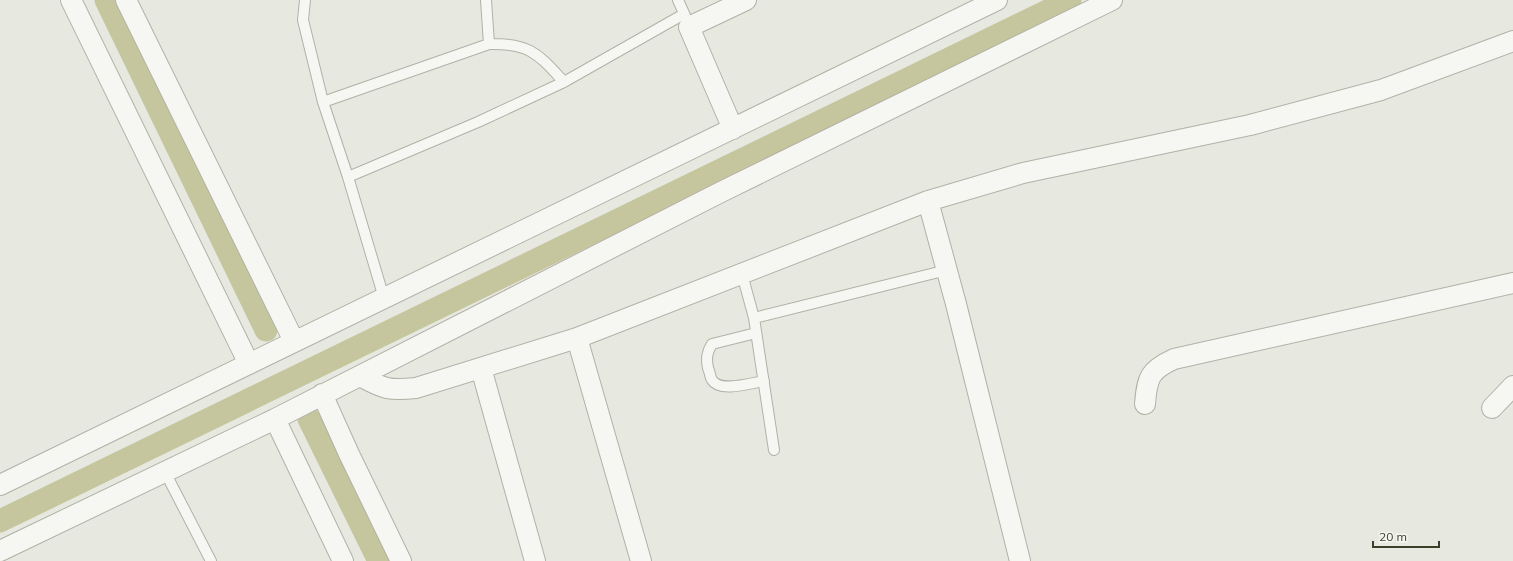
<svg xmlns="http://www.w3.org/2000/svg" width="1513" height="561" font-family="Mulish,sans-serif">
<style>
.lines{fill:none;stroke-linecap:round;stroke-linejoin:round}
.canal{stroke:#c5c69d;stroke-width:23}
.lane-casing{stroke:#b0b2a6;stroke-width:12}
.street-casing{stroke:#b0b2a6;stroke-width:22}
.lane{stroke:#f6f7f3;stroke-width:10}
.street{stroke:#f6f7f3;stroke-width:20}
</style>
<rect width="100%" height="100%" fill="#e7e8e0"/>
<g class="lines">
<path class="canal" d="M106 0 266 330
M309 419 379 561
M0 521 1070 0"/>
<g class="lane-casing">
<path id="lane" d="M305 0 303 20 323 102 348 177 384 298
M486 0 489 44
M678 0 687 20
M323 102 489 44C530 43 538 54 564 82
M348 177 478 122 564 82 684 14
M742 274 754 318 947 270
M754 318 774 450
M756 333 712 344C707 352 706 358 708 368 710 372 710 377 712 380 720 393 751 383 764 381
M165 472 211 561"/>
</g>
<g class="street-casing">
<path id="street" d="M71 0 249 364
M126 0 294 341
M733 129 689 27 746 0
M928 201 956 304 1020 561
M577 338 641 561
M481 368 535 561
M360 376C384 389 389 391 416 388L577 338 928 201 1023 173 1250 125 1381 90 1513 41
M322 394 349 454 401 561
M1145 404C1147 377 1150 370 1174 359L1513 283
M1492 408 1513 386
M275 419 343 561
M0 485 997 0
M0 551 275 419 721 192 1112 0"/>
</g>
<use href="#lane" class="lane"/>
<use href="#street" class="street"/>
</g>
<path d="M1373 541v6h66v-6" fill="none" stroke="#3c3f2a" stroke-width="2"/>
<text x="1379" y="541" font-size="12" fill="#3c3f2a" stroke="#f5f6f0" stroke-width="3" paint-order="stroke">20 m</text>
</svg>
